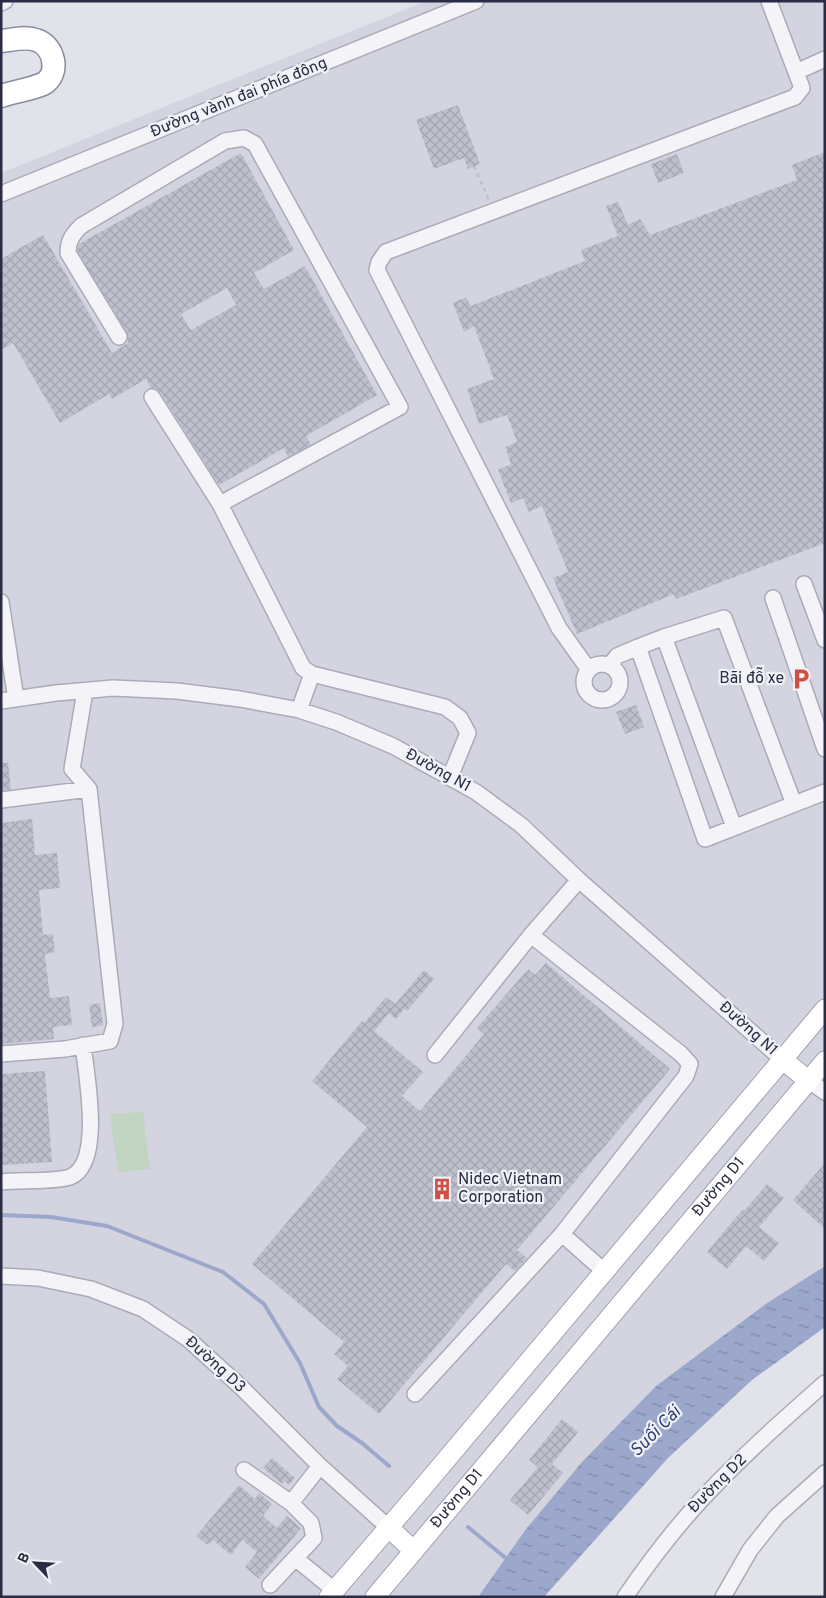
<svg xmlns="http://www.w3.org/2000/svg" width="826" height="1598" font-family="Overpass,sans-serif">
<style>
.built{fill:#d3d4df}
.green{fill:#c2d4c2}
.water{fill:url(#water-ripples)}
.lines{fill:none;stroke-linecap:round;stroke-linejoin:round}
.stream{stroke:#9ba7cb;stroke-width:4}
.building{fill:url(#building-cross-hatch);fill-rule:evenodd}
.minor-casing{stroke:#aaabb8;stroke-width:18}
.major-casing{stroke:#a0a3b6;stroke-width:21}
.highway-casing{stroke:#888ca1;stroke-width:25}
.path{stroke:#bfc0c9;stroke-width:2.5;stroke-dasharray:4 4;stroke-linecap:butt}
.minor{stroke:#f4f4f8;stroke-width:15}
.major{stroke:#fff;stroke-width:19}
.highway{stroke:#fff;stroke-width:22}
.labels{text-anchor:middle;dominant-baseline:central;stroke-width:4.5;stroke-linejoin:round;paint-order:stroke}
.street-label{font-size:16px;fill:#292c42;stroke:#f0f2f7}
.poi-label{font-size:16px;fill:#292c42;stroke:#f0f2f7;text-anchor:end}
.water-label{font-size:18px;font-style:italic;fill:#324077;stroke:#f0f2f7}
</style>
<defs>
<pattern id="water-ripples" width="26" height="14" patternUnits="userSpaceOnUse" patternTransform="scale(1.25)"><rect width="26" height="14" fill="#9ba7cb"/><path d="M2 4q2-2 4 0t4 0M15 11q2-2 4 0t4 0" fill="none" stroke="#7e88a6"/></pattern>
<pattern id="building-cross-hatch" width="8" height="8" patternUnits="userSpaceOnUse" patternTransform="scale(1.25)"><rect width="8" height="8" fill="#bec0cd"/><path d="M0 0l8 8M0 8l8-8" fill="none" stroke="#a3a5b1"/></pattern>
</defs>
<rect width="100%" height="100%" fill="#e1e2ea"/>
<path class="built" d="M426 1H825V1266L767 1303 656 1386 582 1462 526 1529 478 1597H1V173Z"/>
<path class="green" d="M143 1112 150 1169 118 1172 110 1114Z"/>
<path class="water" d="M825 1266V1327L752 1380 668 1458 544 1597H478L526 1529 582 1462 656 1386 767 1303Z"/>
<g class="lines">
<path class="stream" d="M1 1215 51 1217 107 1226 223 1272 264 1304 300 1363 319 1407 337 1426 362 1443 389 1466
M468 1527 508 1560"/>
</g>
<path class="building" d="M458 105 480 164 468 169 464 158 434 169 416 120Z
M825 152V543L676 599 674 594 577 634 553 578 568 572 542 506 529 512 523 498 511 503 498 470 511 464 505 447 517 442 507 415 479 424 467 389 494 379 474 326 464 332 453 303 466 297 471 306 585 261 581 250 618 236 606 206 618 202 628 225 640 219 650 235 797 180 792 165Z
M241 153 294 250 254 273 264 289 305 266 377 395 306 436 311 445 288 457 284 448 219 485 160 392 156 389 151 388 146 379 112 399 109 394 60 423 13 343 1 350V259L43 235 112 353 128 343 127 333 77 251 79 244ZM227 288 236 305 191 330 181 314Z
M677 154 684 173 658 183 651 164Z
M636 705 644 727 625 734 616 712Z
M1 763H8L11 789 1 791Z
M32 819 35 855 57 853 60 888 39 890 43 935 53 934 55 952 45 954 50 998 69 996 72 1025 53 1027 54 1039 1 1044V823Z
M546 963 670 1069 517 1250 527 1258 515 1271 506 1264 379 1414 337 1379 348 1366 334 1354 344 1342 252 1264 367 1127 312 1081 362 1021 364 1023 386 997 395 1004 424 970 434 979 407 1011 404 1009 396 1019 389 1013 374 1031 423 1072 402 1096 420 1111 484 1034 477 1028 528 969 535 975Z
M100 1003 103 1025 92 1027 89 1005Z
M45 1071 52 1162 1 1165V1074Z
M825 1163V1229L793 1200Z
M767 1184 784 1198 759 1227 779 1243 764 1261 746 1246 727 1269 707 1252 743 1209 745 1210Z
M562 1419 578 1432 552 1464 563 1473 528 1515 510 1500 538 1467 529 1460Z
M272 1458 295 1478 289 1485 284 1481 282 1484 263 1468Z
M239 1485 255 1499 259 1493 272 1504 263 1516 277 1528 287 1516 301 1528 259 1579 245 1567 257 1552 242 1540 231 1555 213 1540 208 1545 196 1536Z"/>
<g class="lines">
<g class="minor-casing">
<path id="minor" d="M1 3 5 1
M796 72 825 59
M1 194 476 1
M119 337 68 253C68 241 72 235 81 226L225 141 244 138 255 144 400 407 220 504
M152 397 220 504 303 668 312 674 445 707 460 718 468 733 450 777
M804 584 825 640
M773 598 825 749
M1 602 16 699
M664 637 734 827
M638 647 705 839 825 792
M584 682a18 18 0 1 1 36 0a18 18 0 1 1-36 0Z
M610 665 617 656 638 647 664 637 724 618 794 804
M589 670 559 628 377 270 379 262 386 252 795 97 802 88 769 1
M1 701 56 693 113 688 177 691 240 699 299 710 336 722 393 746 476 792 521 825 579 880 783 1060
M299 710 312 674
M1 800 89 789
M1 1054 65 1049 110 1041 115 1024 89 789 72 769 85 691
M435 1055 531 935 579 880
M809 1081 825 1092
M1 1182C19 1180 56 1182 70 1177 104 1164 86 1073 83 1045
M562 1234 605 1272
M1 1276 38 1278 91 1289 143 1309 188 1339 241 1387 320 1466 388 1527
M415 1394 562 1234 686 1076 690 1064 681 1054 531 935
M244 1470 291 1503 320 1466
M295 1558 328 1585
M270 1585 314 1538 311 1523 291 1503
M625 1597C649 1562 674 1529 703 1498 741 1457 783 1420 825 1383
M723 1597 750 1550 777 1516 825 1473"/>
</g>
<g class="major-casing">
<g id="major">
<path d="M783 1060 809 1081"/>
<path d="M388 1527 414 1551"/>
<path d="M329 1597 419 1492 825 1009"/>
<path id="s1" d="M375 1597 825 1061"/>
</g>
</g>
<g class="highway-casing">
<path id="highway" d="M1 41C12 40 26 36 36 40 54 45 61 74 43 84 32 89 13 92 1 96"/>
</g>
<path class="path" d="M474 166 489 200"/>
<use href="#minor" class="minor"/>
<use href="#major" class="major"/>
<use href="#highway" class="highway"/>
</g>
<defs>
<g id="parking-bare" transform="scale(1.725)"><path d="M-3.5-5.5H1a3.5 3.5 0 0 1 0 7H-1V5.5H-3.5ZM-1-3.4V-.6H.8a1.4 1.4 0 0 0 0-2.8Z" fill="#d15044" stroke="#f0f2f7" stroke-width="2.5" paint-order="stroke"/></g>
<g id="building-bare" transform="scale(1.725)"><path d="M-4-6H4V6H1V3H-1V6H-4ZM-2.5-4.3h1.7v1.8h-1.7ZM.8-4.3h1.7v1.8H.8ZM-2.5-1h1.7V.8h-1.7ZM.8-1h1.7V.8H.8Z" fill="#d15044" stroke="#f0f2f7" stroke-width="2.5" paint-order="stroke"/></g>
</defs>
<g fill-rule="evenodd">
<use href="#parking-bare" x="801" y="679"/>
<use href="#building-bare" x="442" y="1189"/>
</g>
<g class="labels">
<g class="street-label">
<text transform="translate(239 98) rotate(-22)">Đường vành đai phía đông</text>
<text transform="translate(438 771) rotate(29)">Đường N1</text>
<text transform="translate(748 1029) rotate(42)">Đường N1</text>
<text stroke="none"><textPath href="#s1" startOffset="535">Đường D1</textPath></text>
<text transform="translate(215 1365) rotate(42)">Đường D3</text>
<text transform="translate(718 1484) rotate(-45)">Đường D2</text>
<text stroke="none"><textPath href="#s1" startOffset="128">Đường D1</textPath></text>
</g>
<g class="poi-label">
<text x="784" y="679">Bãi đỗ xe</text>
<text x="458" y="1180" text-anchor="start">Nidec Vietnam<tspan x="458" dy="18">Corporation</tspan></text>
</g>
<g class="water-label">
<text transform="translate(656 1432) rotate(-45)">Suối Cái</text>
</g>
</g>
<rect width="826" height="1598" fill="none" stroke="#292c42" stroke-width="5"/>
<g transform="translate(35 1563) rotate(295)" stroke="#f0f2f7" stroke-width="4" paint-order="stroke">
<path d="M0-4L9 19L0 12L-9 19Z" fill="#292c42"/>
<text y="-8" font-size="14" font-weight="bold" text-anchor="middle" fill="#292c42">B</text>
</g>
</svg>
